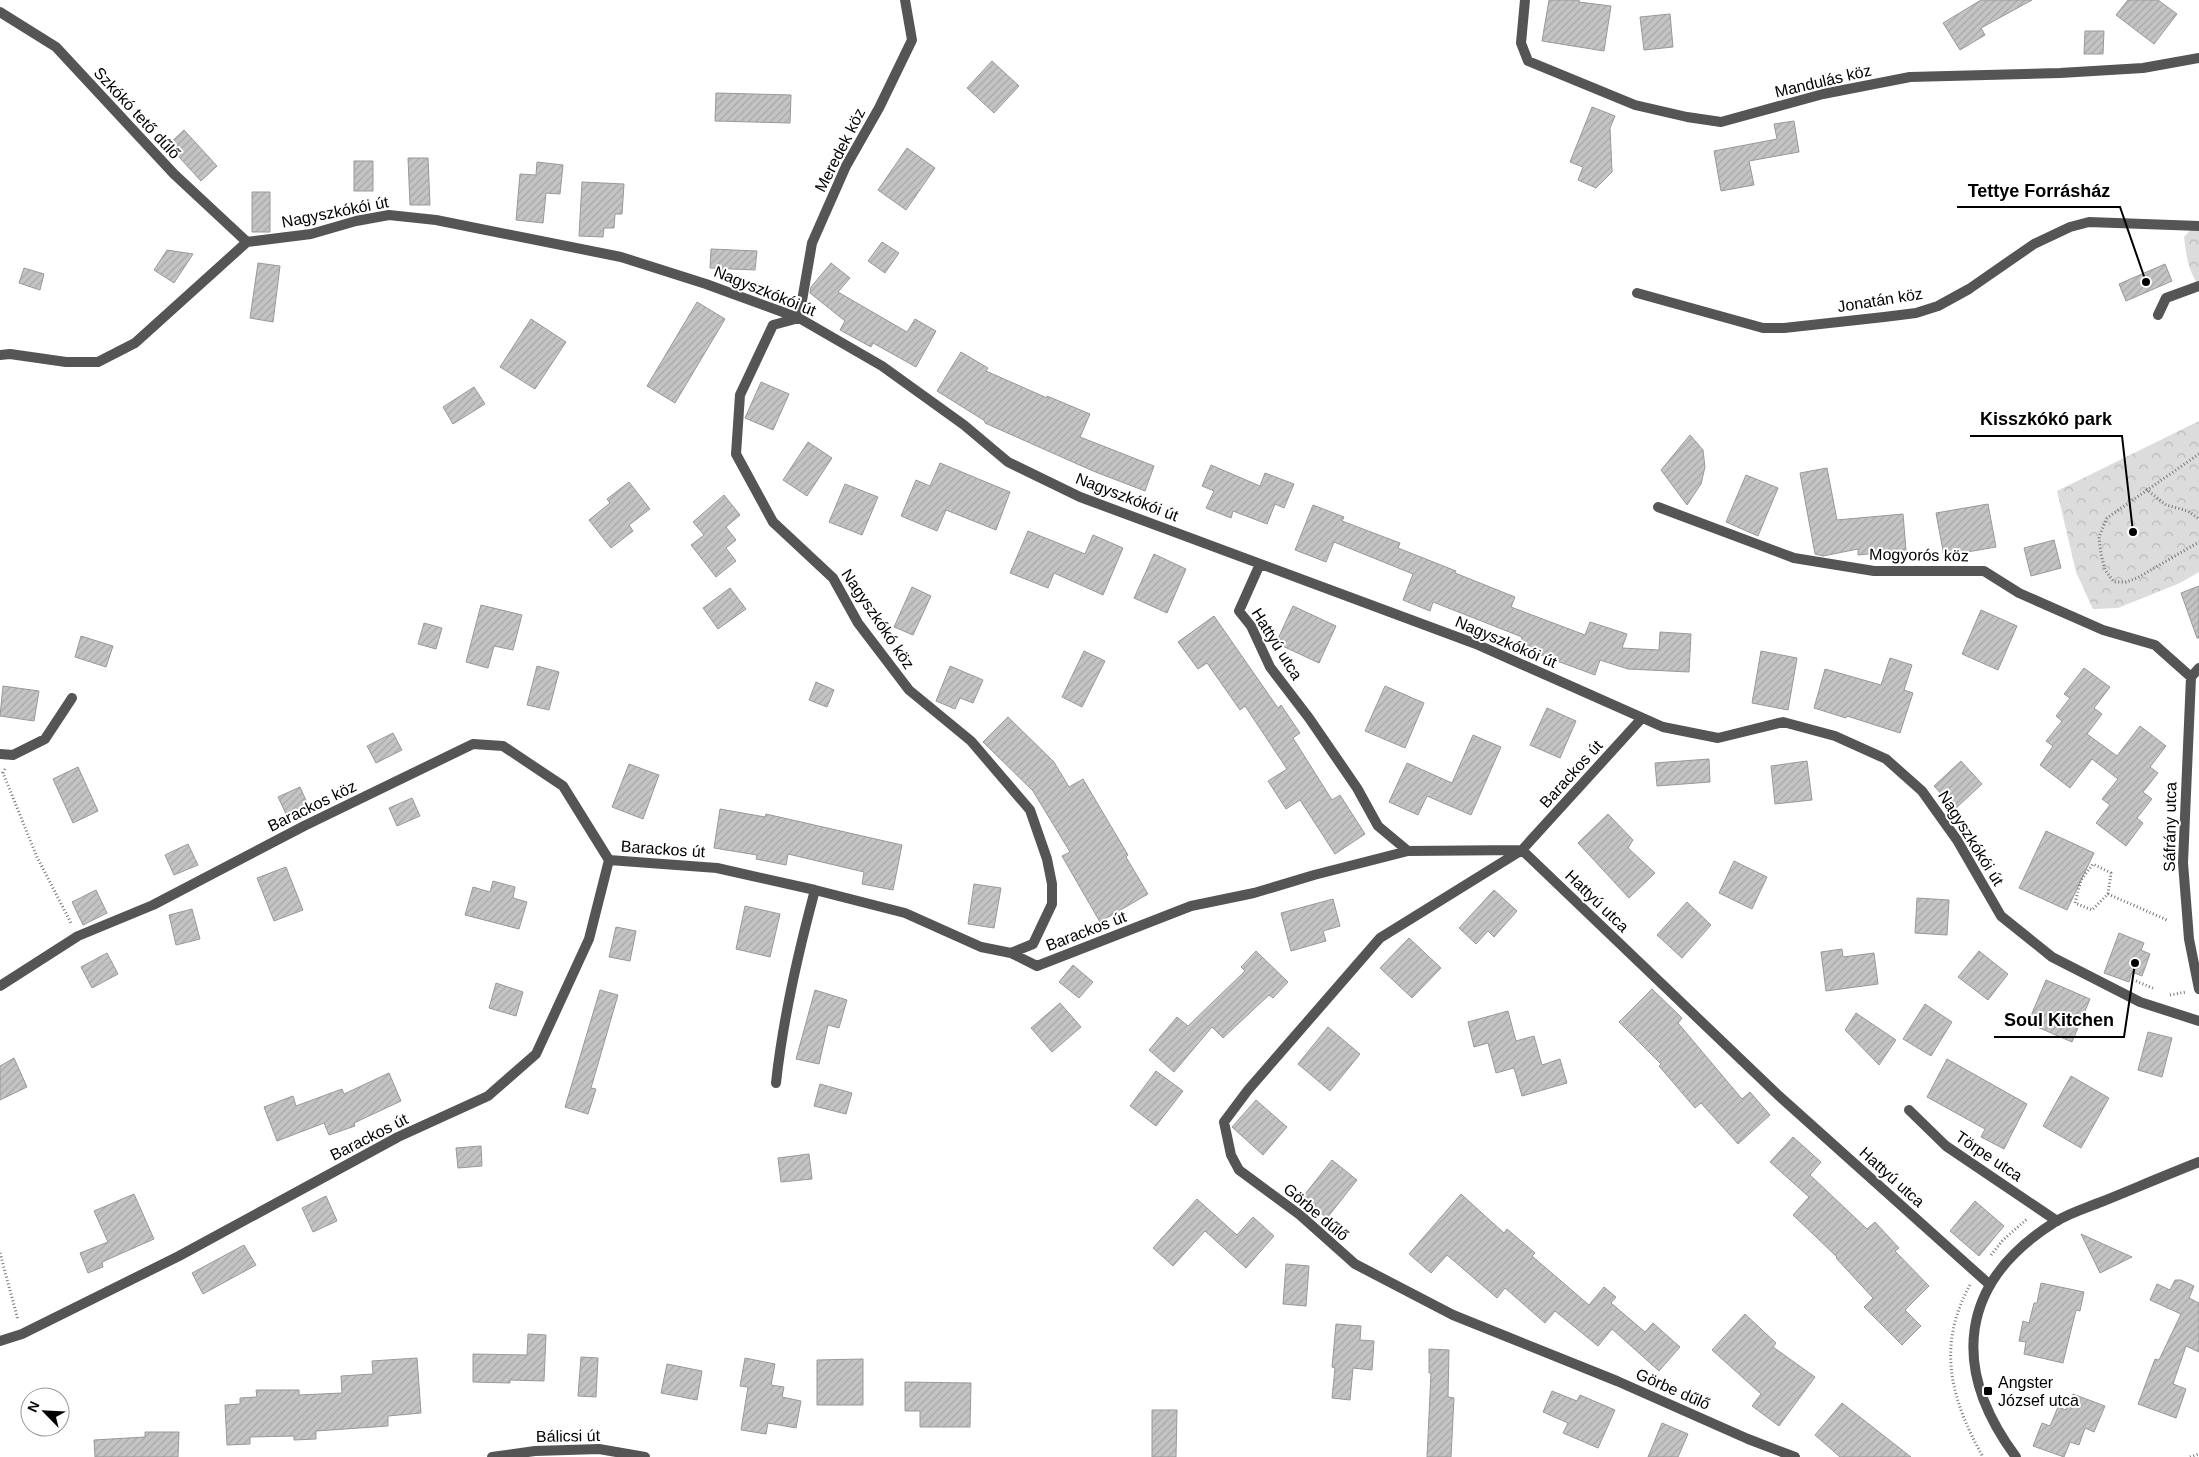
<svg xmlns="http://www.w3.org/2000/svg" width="2199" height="1457" font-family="Arial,sans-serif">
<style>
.park{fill:url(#park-crowns)}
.building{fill:url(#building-hatch);stroke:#999}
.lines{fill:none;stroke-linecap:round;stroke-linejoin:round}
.path{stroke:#777;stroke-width:3;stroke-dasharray:1 2.5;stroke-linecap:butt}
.service{stroke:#555;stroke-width:10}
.minor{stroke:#555;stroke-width:10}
.tertiary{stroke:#555;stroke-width:10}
.poi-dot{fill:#000;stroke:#fff;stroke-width:2}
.labels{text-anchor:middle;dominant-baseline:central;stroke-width:4;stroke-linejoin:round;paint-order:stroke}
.street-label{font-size:16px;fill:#000;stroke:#fff}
.poi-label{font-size:16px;fill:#000;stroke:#fff;text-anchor:start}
.leader{fill:none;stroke:#000;stroke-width:2}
.callout-dot{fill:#000;stroke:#fff;stroke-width:2}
.callout-label{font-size:18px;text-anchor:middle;font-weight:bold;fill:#000;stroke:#fff;stroke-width:4;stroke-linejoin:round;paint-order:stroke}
</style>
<defs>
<pattern id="park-crowns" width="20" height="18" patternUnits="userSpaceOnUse" patternTransform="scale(1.25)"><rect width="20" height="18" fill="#dcdcdc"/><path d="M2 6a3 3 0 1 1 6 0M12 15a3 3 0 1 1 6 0" fill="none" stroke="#bbb"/></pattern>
<pattern id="building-hatch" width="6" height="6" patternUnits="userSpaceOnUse" patternTransform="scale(1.25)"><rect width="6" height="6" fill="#c4c4c4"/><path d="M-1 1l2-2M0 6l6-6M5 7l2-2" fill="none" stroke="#a7a7a7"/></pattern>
</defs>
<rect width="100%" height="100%" fill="#fff"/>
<path class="park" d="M2199 224V286C2188 271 2186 254 2184 237L2193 227Z
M2199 421V572L2180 583 2118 608 2093 609 2076 572 2057 491Z"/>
<path class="building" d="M1549 0H1579V2L1611 6 1604 51 1542 41Z
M1981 0H2032L1981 28 1985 35 1960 50 1943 23Z
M2128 0H2158L2177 14 2154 44 2116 15Z
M1670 14 1673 47 1644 50 1640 17Z
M2085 31H2104L2103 54H2084Z
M992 61 1019 86 994 113 967 88Z
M716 93 791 95 790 123 715 121Z
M1592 107 1615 116 1610 128 1612 172 1596 188 1578 180 1583 167 1570 162Z
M1794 121 1799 152 1749 161 1754 185 1721 191 1714 151 1777 139 1774 124Z
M184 130 217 166 201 181 168 145Z
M907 148 935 168 906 210 878 190Z
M408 158H428L430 205H410Z
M354 161H373V191H354Z
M537 162 563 165 560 194 546 193 543 223 516 220 520 174 536 175Z
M582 182 624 184 622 214H615L614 228H604L603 237 579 236Z
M252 192H270V232H252Z
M882 242 899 253 885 273 868 261Z
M711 249 757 251 755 270 710 268Z
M167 250 193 254 174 283 154 270Z
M258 263 280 266 273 322 250 318Z
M831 263 850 278 838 292 907 332 915 319 936 331 916 367 873 343 871 347 840 330 845 321 810 293 811 287Z
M2165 264 2172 281 2126 301 2119 284Z
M24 268 44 274 40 290 19 283Z
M697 302 725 319 675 403 647 386Z
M531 319 566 342 535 389 500 367Z
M961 352 988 368 986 371 1047 398V396L1090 414 1080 437 1154 466 1145 491 1093 471 985 423V421L937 391Z
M761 382 789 394 773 430 745 418Z
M474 387 485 404 453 424 443 407Z
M1690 435 1703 450 1705 467 1701 484 1687 505 1661 470Z
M808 442 832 458 807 496 783 480Z
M940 463 1010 492 996 530 946 510 937 531 901 516 916 480 930 486Z
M1211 465 1260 486 1265 473 1294 484 1284 508 1275 504 1267 524 1233 511 1231 518 1206 508 1214 491 1202 486Z
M1827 468 1837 520 1903 514 1906 550 1858 555V549L1823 556 1815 554 1800 473Z
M1746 475 1778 488 1758 536 1726 522Z
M629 482 650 509 629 525 633 531 611 548 589 520 610 503 607 499Z
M845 484 878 497 862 535 829 522Z
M724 495 740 515 726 527 736 540 726 548 736 561 716 577 691 545 704 535 693 522Z
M1988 504 1996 547 1944 556 1936 513Z
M1313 505 1344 517 1342 521 1400 543 1398 548 1456 571 1455 573 1515 597 1511 607 1585 635 1590 622 1627 634 1622 648 1659 650 1660 632 1691 634 1689 672 1628 669 1600 660 1595 675 1519 647 1522 637 1433 602 1430 611 1403 600 1413 574 1334 542 1326 562 1295 550Z
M1028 531 1085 554 1093 535 1123 548 1103 595 1054 573 1048 588 1010 573Z
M2054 540 2061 568 2031 576 2024 548Z
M1154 554 1186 569 1167 613 1134 598Z
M2199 586V638H2197L2181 593Z
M912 587 931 596 913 635 894 627Z
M730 588 746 609 718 629 703 608Z
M481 605 522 615 513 650 494 646 488 668 466 662Z
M1293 606 1336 626 1319 663 1276 643Z
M1981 610 2017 626 1998 670 1962 654Z
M1214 616 1278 708 1281 705 1300 733 1293 738 1332 800 1340 795 1365 834 1335 854 1300 800 1286 809 1268 781 1287 769 1245 706 1240 710 1207 663 1198 669 1178 642Z
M424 623 442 628 436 649 418 644Z
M81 636 113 646 106 667 75 657Z
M1084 651 1105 661 1082 707 1062 697Z
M1761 651 1797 658 1788 710 1752 703Z
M1890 658 1912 665 1904 690 1913 693 1900 733 1847 716 1846 718 1814 708 1825 669 1881 685Z
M537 666 559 672 549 710 527 705Z
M950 666 983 680 973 703 960 698 955 709 936 701Z
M2084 668 2110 687 2094 708 2102 714 2087 734 2117 756 2140 726 2166 746 2150 767 2158 773 2143 792 2152 799 2137 818 2143 823 2126 846 2096 823 2110 805 2102 799 2118 779 2092 759 2070 788 2040 765 2053 746 2046 741 2062 721 2056 716 2070 698 2064 694Z
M816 682 834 690 827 707 809 700Z
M3 686 39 691 34 721 0 716Z
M1385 686 1424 703 1405 748 1365 731Z
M1547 708 1576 721 1560 758 1530 745Z
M1008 717 1054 762 1069 787 1083 779 1128 855 1126 857 1148 894 1100 922 1062 856 1070 852 1033 791 983 742Z
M393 733 402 750 376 763 367 746Z
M1473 735 1501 747 1471 815 1427 796 1418 815 1389 802 1407 763 1452 783Z
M1709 759 1710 782 1657 786 1655 763Z
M1807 761 1812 800 1775 804 1771 766Z
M1961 761 1982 784 1955 809 1934 786Z
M629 764 659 775 643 819 612 807Z
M78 767 98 811 73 823 53 779Z
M300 787 309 807 287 816 278 797Z
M412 798 420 816 397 826 389 808Z
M720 809 765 817 766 814 902 845 893 890 862 884 864 872 788 854 786 865 756 859 757 855 714 848Z
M1608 814 1633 840 1628 848 1655 873 1629 898 1578 843Z
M2046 831 2094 853 2067 910 2019 888Z
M188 844 198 865 174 875 165 855Z
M1734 861 1767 877 1752 909 1719 893Z
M286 867 303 910 274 921 257 878Z
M493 881 515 887 513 898 527 902 519 929 465 915 473 887 490 892Z
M974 884 1001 888 994 928 968 924Z
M96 890 107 913 83 925 72 902Z
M1494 890 1517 911 1494 937 1488 931 1476 944 1459 928Z
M1917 898 1949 900 1947 935 1915 933Z
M1333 899 1340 926 1323 931 1326 941 1291 951 1281 913Z
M1687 902 1711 925 1682 958 1657 935Z
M745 906 780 914 770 957 736 949Z
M192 909 200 939 176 945 169 915Z
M616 927 636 931 630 961 609 957Z
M2119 933 2144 943 2141 950 2150 954 2142 976 2132 972 2129 982 2104 973Z
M1409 938 1441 968 1412 998 1380 968Z
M1842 949 1843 957 1874 953 1878 984 1826 991 1821 952Z
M1256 951 1288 982 1273 998 1269 995 1223 1038 1212 1027 1174 1072 1149 1050 1177 1017 1188 1026 1245 971 1241 967Z
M1979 951 2008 974 1988 1000 1958 977Z
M107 953 118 974 92 988 81 967Z
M1073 965 1093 982 1079 998 1059 982Z
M2046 980 2090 999 2072 1042 2028 1023Z
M496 983 523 992 516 1016 489 1008Z
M1652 989 1682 1018 1678 1023 1742 1099 1750 1092 1770 1115 1738 1144 1701 1103 1695 1108 1659 1066 1661 1064 1619 1022Z
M600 990 618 995 591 1088 596 1089 588 1114 565 1107Z
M815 990 847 1000 839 1028 828 1025 819 1064 796 1059Z
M1060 1003 1081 1027 1052 1052 1031 1028Z
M1925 1004 1952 1022 1931 1056 1903 1039Z
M1508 1011 1516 1041 1534 1036 1542 1065 1560 1059 1567 1083 1522 1096 1514 1068 1496 1073 1488 1043 1474 1047 1468 1022Z
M1856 1013 1896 1040 1879 1065 1845 1030Z
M1328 1027 1360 1054 1330 1091 1298 1064Z
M2148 1032 2172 1038 2162 1077 2138 1070Z
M14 1058 27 1087 0 1100V1066Z
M1947 1059 2027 1104 2004 1149 1981 1137 1985 1129 1927 1097Z
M1156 1071 1183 1091 1156 1126 1130 1106Z
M389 1073 401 1101 354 1123 355 1126 329 1135 324 1123 277 1141 264 1107 293 1096 296 1106 342 1089 344 1094Z
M2071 1076 2109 1098 2081 1148 2043 1126Z
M820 1084 852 1093 846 1114 814 1106Z
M1256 1100 1287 1127 1263 1155 1232 1127Z
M1793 1137 1821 1162 1810 1175 1867 1229 1875 1222 1899 1248 1895 1251 1929 1286 1905 1310 1921 1326 1902 1345 1864 1307 1873 1298 1836 1258 1837 1257 1793 1215 1809 1197 1770 1162Z
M481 1146 482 1166 458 1168 456 1148Z
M809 1154 812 1179 781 1182 778 1158Z
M1332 1160 1357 1180 1327 1218 1302 1198Z
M134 1194 154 1239 102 1262 103 1267 88 1273 80 1253 108 1242 94 1211Z
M1461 1194 1504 1233 1507 1229 1535 1253 1532 1256 1589 1305 1604 1287 1616 1297 1611 1303 1645 1332 1653 1323 1680 1347 1659 1371 1612 1329 1598 1346 1555 1311 1545 1323 1505 1288 1497 1298 1447 1255 1431 1273 1409 1254Z
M326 1196 337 1221 313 1232 302 1208Z
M1197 1199 1237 1235 1253 1217 1274 1236 1246 1268 1205 1231 1173 1266 1153 1248Z
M1975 1201 2004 1226 1979 1256 1950 1231Z
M2081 1234 2132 1257 2100 1273Z
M244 1245 256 1265 203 1294 192 1273Z
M1286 1264 1309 1266 1306 1306 1283 1304Z
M2175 1280H2181L2194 1286 2189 1298 2199 1303V1352L2186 1346 2173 1384 2186 1389 2176 1418 2138 1404 2155 1359 2159 1360 2181 1314 2150 1300 2157 1284 2170 1290Z
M2041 1283 2084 1292 2080 1311 2076 1310 2063 1363 2024 1354 2026 1342 2019 1341 2023 1321 2029 1323 2034 1303H2037Z
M1745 1314 1776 1343 1773 1347 1815 1377 1779 1426 1752 1406 1761 1394 1712 1350Z
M1336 1324 1361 1326 1360 1340 1374 1341 1372 1370 1353 1368 1350 1400 1332 1398 1335 1368 1332 1367Z
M528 1334 546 1335 544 1381 510 1380V1383L473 1382V1354L527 1355Z
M1429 1349 1449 1350 1448 1397 1454 1398 1451 1457H1427L1431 1373H1429Z
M581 1357 598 1358 596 1397 578 1396Z
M417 1358 421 1413 388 1416V1426L316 1431V1439L294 1440V1436L250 1437V1444L227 1445 225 1405 240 1404V1398L257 1397 256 1390H299V1395L342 1393 341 1376 373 1374 372 1361Z
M745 1358 775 1364 771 1385 784 1387 782 1397 801 1401 796 1428 768 1423 766 1434 741 1430 748 1387 740 1386Z
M863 1359V1405H817V1360Z
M667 1364 702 1371 697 1400 661 1393Z
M905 1382 971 1383 970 1427H920V1411H905Z
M1552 1391 1577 1401 1580 1395 1615 1410 1598 1448 1563 1433 1568 1423 1543 1412Z
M2073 1394 2105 1406 2094 1432 2085 1428 2079 1445 2070 1442 2064 1457 2033 1446 2042 1423 2050 1426 2058 1407 2066 1410Z
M1842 1403 1911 1457H1840L1815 1435Z
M1152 1410H1177L1176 1457H1152Z
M1662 1423 1688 1434 1678 1457H1648Z
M145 1432H179L178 1457H95L94 1440 145 1437Z"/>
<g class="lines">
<path class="path" d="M2199 454 2107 518 2099 537 2101 554 2105 570 2114 582H2126L2137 578 2199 542
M2146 489 2166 505 2188 511 2199 519
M5 769 3 773 37 857 71 923
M2108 894 2111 873 2093 864 2081 880 2075 903 2092 910 2108 894 2167 920
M2136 981 2155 989
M2170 995 2186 992
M0 1253 18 1320
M1991 1255 2003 1240 2027 1219
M1970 1285C1936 1346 1951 1400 1983 1457
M2190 1457 2199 1454"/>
<path class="service" d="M2158 315 2166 298 2199 286"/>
<path class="minor" d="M905 0 912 40 879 108 846 166 812 243 799 318 773 325 740 395 736 454 773 522 833 578 858 623 909 690 971 741 1030 810 1047 859 1052 884V904L1033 944 1011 953
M1525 0 1521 43 1528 61 1635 105 1687 117 1721 122 1823 94 1910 77 2060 73 2143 68 2199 58
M0 12 56 47 174 174 247 242
M1637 293 1763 328H1784L1884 317 1916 313 1938 306 1969 289 2034 244 2070 227 2089 222 2199 226
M0 355 10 354 66 362H98L135 343 247 242 311 234 356 221 389 215 436 220 621 257 706 284 799 318 882 366 964 425 1008 462 1080 497 1476 644 1663 727 1718 738 1783 722 1835 736 1886 759 1922 791 1957 840 2001 916 2052 957 2140 1002 2199 1021
M1658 507 1794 558 1874 571H1984L2019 593 2103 630 2155 645 2191 677
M1260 564 1239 611 1251 626 1270 667 1309 718 1357 788 1378 826 1408 851 1522 850 1778 1095 1990 1285
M2199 668 2191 677 2183 863 2189 939 2199 989
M1642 718 1522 850 1380 938 1248 1090 1224 1122 1231 1155 1239 1170 1300 1215 1355 1264 1453 1315 1617 1381 1748 1439 1795 1457
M0 754 13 755 45 739 72 698
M0 986 78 936 153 905 304 826 473 744 503 746 563 786 609 860
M776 1083C783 1018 798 953 815 890
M1909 1110 1946 1146 2057 1221
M0 1341 22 1334 179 1256 398 1137 488 1096 536 1054 589 939 609 860 717 868 815 890 905 913 981 947 1011 953 1037 966 1191 906 1254 893 1314 875 1408 851
M492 1457 535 1451 599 1449 645 1457"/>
<path class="tertiary" d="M2016 1457C1950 1368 1959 1282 2055 1222 2069 1213 2086 1208 2101 1202 2133 1189 2166 1175 2199 1162"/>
</g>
<rect class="poi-dot" x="1983" y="1386" width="10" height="10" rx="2.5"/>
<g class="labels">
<g class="street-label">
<text transform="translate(1823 81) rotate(-13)">Mandulás köz</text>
<text transform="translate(137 113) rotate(47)">Szkókó tető dűlő</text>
<text transform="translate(840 150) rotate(-63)">Meredek köz</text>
<text transform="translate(335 212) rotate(-11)">Nagyszkókói út</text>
<text transform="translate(765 291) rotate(22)">Nagyszkókói út</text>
<text transform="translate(1880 300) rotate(-9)">Jonatán köz</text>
<text transform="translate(1127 497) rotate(21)">Nagyszkókói út</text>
<text transform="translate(1919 555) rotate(1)">Mogyorós köz</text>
<text transform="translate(878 619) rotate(56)">Nagyszkókó köz</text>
<text transform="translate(1506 642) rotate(23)">Nagyszkókói út</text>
<text transform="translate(1277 644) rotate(58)">Hattyú utca</text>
<text transform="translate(1571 774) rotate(-48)">Barackos út</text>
<text transform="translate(312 806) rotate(-26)">Barackos köz</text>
<text transform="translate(2170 827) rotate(-89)">Sáfrány utca</text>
<text transform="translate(1971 838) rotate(58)">Nagyszkókói út</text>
<text transform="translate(663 849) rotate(4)">Barackos út</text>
<text transform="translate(1597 901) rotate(44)">Hattyú utca</text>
<text transform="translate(1086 931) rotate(-21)">Barackos út</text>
<text transform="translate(369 1137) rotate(-27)">Barackos út</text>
<text transform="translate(1989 1156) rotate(34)">Törpe utca</text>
<text transform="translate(1892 1177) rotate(42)">Hattyú utca</text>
<text transform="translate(1316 1212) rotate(40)">Görbe dűlő</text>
<text transform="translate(1673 1389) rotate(24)">Görbe dűlő</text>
<text transform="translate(568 1436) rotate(-1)">Bálicsi út</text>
</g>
<g class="poi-label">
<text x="1998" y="1382">Angster<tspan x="1998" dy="18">József utca</tspan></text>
</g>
</g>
<path class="leader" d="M2146 282L2120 207H1957M2133 532L2122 436H1970M2135 963L2124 1037H1994"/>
<g class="callout-dot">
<circle cx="2146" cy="282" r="5"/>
<circle cx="2133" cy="532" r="5"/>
<circle cx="2135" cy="963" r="5"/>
</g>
<g class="callout-label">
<text x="2039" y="197">Tettye Forrásház</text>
<text x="2046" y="425">Kisszkókó park</text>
<text x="2059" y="1026">Soul Kitchen</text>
</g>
<g transform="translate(45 1412) rotate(294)"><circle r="24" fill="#ffffff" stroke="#999999"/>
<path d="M0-4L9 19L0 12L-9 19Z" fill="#000000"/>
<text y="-8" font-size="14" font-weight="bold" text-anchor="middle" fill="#000000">N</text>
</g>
</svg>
